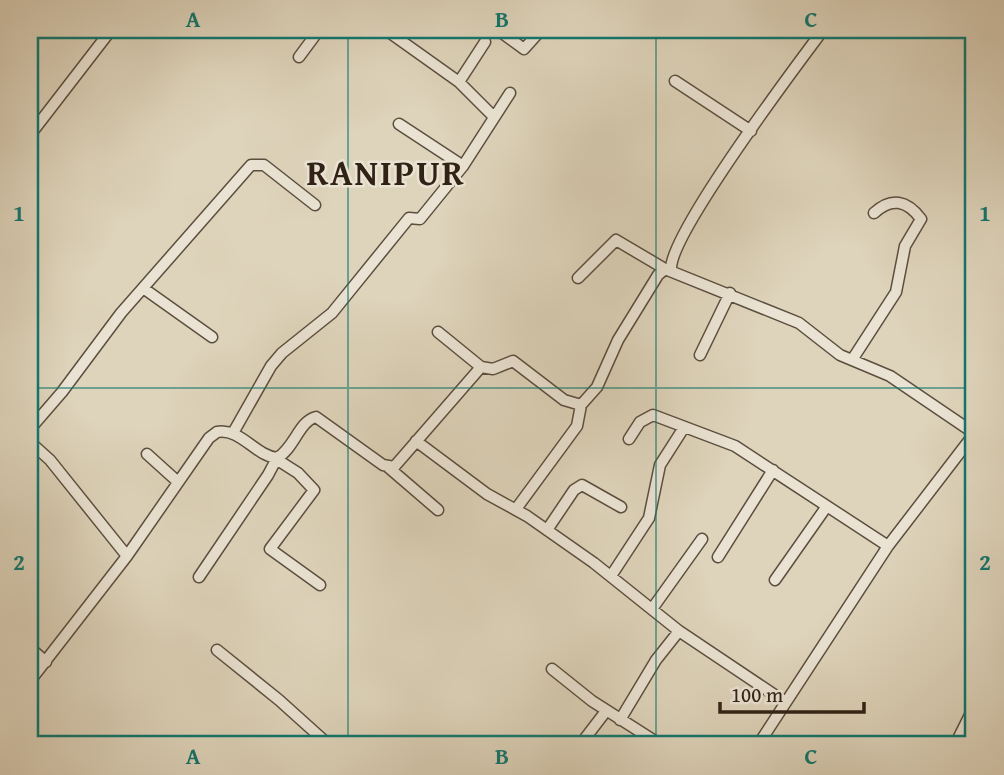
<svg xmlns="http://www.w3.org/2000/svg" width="1004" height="775" font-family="'Gentium Book Plus',serif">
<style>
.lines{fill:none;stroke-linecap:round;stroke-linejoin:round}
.minor-casing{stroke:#5c4e3f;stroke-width:13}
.minor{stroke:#eae3d3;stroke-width:10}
.grid{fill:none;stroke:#0f766e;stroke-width:2;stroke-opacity:0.55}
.labels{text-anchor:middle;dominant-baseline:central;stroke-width:5;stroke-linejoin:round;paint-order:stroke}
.district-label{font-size:35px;font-weight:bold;letter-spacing:2px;fill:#312216;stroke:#eae3d3}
.neatline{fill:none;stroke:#0f766e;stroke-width:2.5}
.grid-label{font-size:23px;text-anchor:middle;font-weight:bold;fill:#0f766e}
</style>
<rect width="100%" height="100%" fill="#ded4bb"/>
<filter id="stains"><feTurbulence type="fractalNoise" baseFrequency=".00286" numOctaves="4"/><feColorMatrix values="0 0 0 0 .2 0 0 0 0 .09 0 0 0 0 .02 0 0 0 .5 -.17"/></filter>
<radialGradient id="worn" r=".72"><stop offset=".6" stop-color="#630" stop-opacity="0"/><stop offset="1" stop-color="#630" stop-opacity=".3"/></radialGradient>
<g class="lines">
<g class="minor-casing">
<path id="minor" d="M386 30 459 82 494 117
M498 30 524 49 541 30
M299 57 319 30
M675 81 751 131
M459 82 485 42
M399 124 463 166
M30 135 111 30
M671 269C670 234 796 66 823 30
M578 278 616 240 665 269
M143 288 212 337
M971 307 974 309
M438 332 481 367
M700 355 730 293
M852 360 896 292 905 246 921 219C907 200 891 197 874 213
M30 429 62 392 121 313 251 165H264L315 205
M233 433 271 366 282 353 332 313 409 218 420 219 463 166 510 93
M629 439 640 422 653 415 735 446 888 546
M416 441 487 494 527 516 594 563 679 631 785 702
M30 442 50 460 127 556
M147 454 178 482
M276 459 298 473 314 490 270 549 320 585
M388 467 438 510
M516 509 577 426 581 405
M547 530 574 490 582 485 621 507
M718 557 773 470
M611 576 649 518 660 465 683 429
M199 577 268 475 277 458
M775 580 827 506
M652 609 702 539
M30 648 46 662
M217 650 279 700 329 745
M552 669 592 701 661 745
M30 681 127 556 209 438 217 432C241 428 254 455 277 458 294 449 299 421 316 417L383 465 394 467 481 367 493 369 513 361 564 400 581 405 597 387 618 340 658 275 665 269 799 323 840 355 890 376 974 433
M620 720 656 660 679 631
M580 745 606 711
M758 745 888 546 974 434
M955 745 974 707"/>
</g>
<use href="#minor" class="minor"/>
</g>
<path class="grid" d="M348 30V745M656 30V745M30 388H974"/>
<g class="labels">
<g class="district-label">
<text x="386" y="172">RANIPUR</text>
</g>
</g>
<rect width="1004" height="775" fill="none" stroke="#ded4bb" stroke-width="77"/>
<path d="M720 702v10h144v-10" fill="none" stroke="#312216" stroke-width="3.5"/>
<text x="731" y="702" font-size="21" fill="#312216" stroke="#eae3d3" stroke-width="5" paint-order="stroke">100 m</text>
<rect x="38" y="38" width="927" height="698" class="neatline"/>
<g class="grid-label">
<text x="193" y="27">A</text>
<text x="502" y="27">B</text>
<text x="811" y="27">C</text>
<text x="19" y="221">1</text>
<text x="985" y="221">1</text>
<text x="19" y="570">2</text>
<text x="985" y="570">2</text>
<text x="193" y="764">A</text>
<text x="502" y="764">B</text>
<text x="811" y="764">C</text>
</g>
<rect width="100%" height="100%" filter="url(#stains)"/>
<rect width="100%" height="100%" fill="url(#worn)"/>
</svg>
